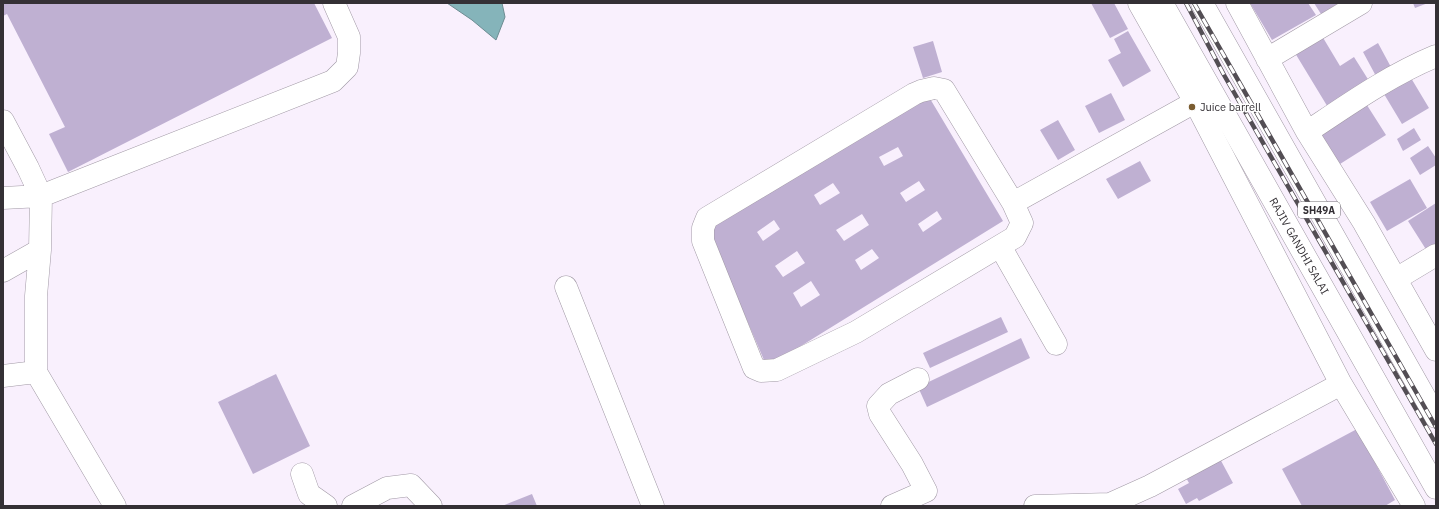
<svg xmlns="http://www.w3.org/2000/svg" width="1439" height="509" font-family="'IBM Plex Sans',sans-serif">
<style>
.water{fill:#85b4ba;stroke:#6d8c92}
.building{fill:#bfb0d2;fill-rule:evenodd}
.lines{fill:none;stroke-linecap:round;stroke-linejoin:round}
.minor-casing{stroke:#a199a5;stroke-width:23}
.major-casing{stroke:#a199a5;stroke-width:23}
.minor{stroke:#fff;stroke-width:22}
.major{stroke:#fff;stroke-width:22}
.rail-casing{stroke:#534e54;stroke-width:4.5}
.rail{stroke:#fff;stroke-width:3;stroke-dasharray:9;stroke-linecap:butt}
.poi-dot{fill:#7a5c30;stroke:#fff;stroke-width:1.5}
.labels{text-anchor:middle;dominant-baseline:central;stroke-width:3;stroke-linejoin:round;paint-order:stroke}
.shield{fill:#fff;stroke:#716e72;stroke-width:1}
.shield-label{font-size:10px;font-weight:bold;fill:#343035}
.poi-label{font-size:11px;fill:#343035;stroke:#fff;text-anchor:start}
.street-label{font-size:11px;fill:#343035;stroke:#fff}
</style>
<rect width="100%" height="100%" fill="#f9f0fd"/>
<path class="water" d="M447 3H502L505 17 496 40 472 20Z"/>
<path class="building" d="M3 3H314L332 38 68 172 49 134 65 127 7 14 3 16Z
M1091 3H1114L1128 29 1110 38Z
M1250 3H1308L1316 15 1272 40Z
M1314 3H1339L1321 14Z
M1413 3H1428L1415 8Z
M1128 31 1151 71 1123 87 1108 60 1121 53 1114 39Z
M1322 36 1340 66 1354 57 1371 84 1329 109 1295 53Z
M933 41 942 72 923 78 913 47Z
M1378 43 1392 69 1377 78 1363 52Z
M1408 73 1429 108 1402 124 1381 89Z
M1111 93 1125 120 1099 133 1085 106Z
M929 97 1003 221 767 367 708 230ZM898 147 903 156 884 166 879 157ZM919 181 925 190 906 202 900 193ZM833 183 840 193 820 205 814 195ZM937 211 942 219 923 232 918 224ZM862 214 869 225 844 241 836 230ZM774 220 780 229 763 241 757 232ZM872 249 879 258 861 270 855 260ZM797 251 805 263 783 277 775 266ZM811 281 820 295 801 307 793 293Z
M1365 102 1386 135 1340 164 1319 131Z
M1058 120 1075 150 1058 160 1040 130Z
M1414 128 1421 140 1403 151 1397 139Z
M1428 146 1436 158V165L1420 175 1410 158Z
M1140 161 1151 181 1118 199 1106 179Z
M1410 179 1427 208 1387 231 1370 202Z
M1436 203V246L1427 251 1408 221Z
M1001 317 1008 332 930 368 923 353Z
M1021 338 1030 358 927 407 918 387Z
M276 374 310 446 253 474 218 402Z
M1357 429 1395 500 1385 506H1302L1282 469Z
M1219 457 1233 483 1199 501 1197 498 1186 504 1178 489 1189 483 1185 476Z
M532 494 537 506H502Z"/>
<g class="lines">
<g class="minor-casing">
<path id="minor" d="M1139 3 1195 102 1341 384 1414 506
M1237 3 1307 132 1364 223 1436 350
M1267 59 1361 3
M934 88 944 90 1013 203 1022 223 1015 237 856 332 777 370 761 371 754 368 703 241V228L707 218 914 94 921 91Z
M3 121 28 168 41 196 333 81 347 67 349 53V37L334 3
M1307 132C1349 104 1390 75 1436 56
M3 198 41 196 40 250 36 296V372L115 506
M1013 203 1195 102
M1000 246 1056 344
M3 271 40 250
M1396 279 1436 255
M566 287 653 506
M3 376 36 372
M302 474 309 494 326 506
M353 506 387 488 411 485 431 506
M892 506 926 491 912 464 880 414 878 406 889 394 918 379
M1035 506 1110 504 1150 486 1341 384"/>
</g>
<g class="major-casing">
<g id="major">
<path id="s1" d="M1162 3 1436 488"/>
<path d="M1202 3 1436 417"/>
</g>
</g>
<use href="#minor" class="minor"/>
<use href="#major" class="major"/>
<g class="rail-casing">
<path id="rail" d="M1186 3 1224 75 1436 444
M1194 3 1436 427"/>
</g>
<use href="#rail" class="rail"/>
</g>
<circle class="poi-dot" cx="1192" cy="107" r="4"/>
<g class="labels">
<rect class="shield" x="1298" y="202" width="42" height="16" rx="3"/>
<g class="shield-label">
<text x="1319" y="210">SH49A</text>
</g>
<g class="poi-label">
<text x="1200" y="107">Juice barrell</text>
</g>
<g class="street-label">
<text stroke="none"><textPath href="#s1" startOffset="279">RAJIV GANDHI SALAI</textPath></text>
</g>
</g>
<rect width="1439" height="509" fill="none" stroke="#343035" stroke-width="8"/>
</svg>
